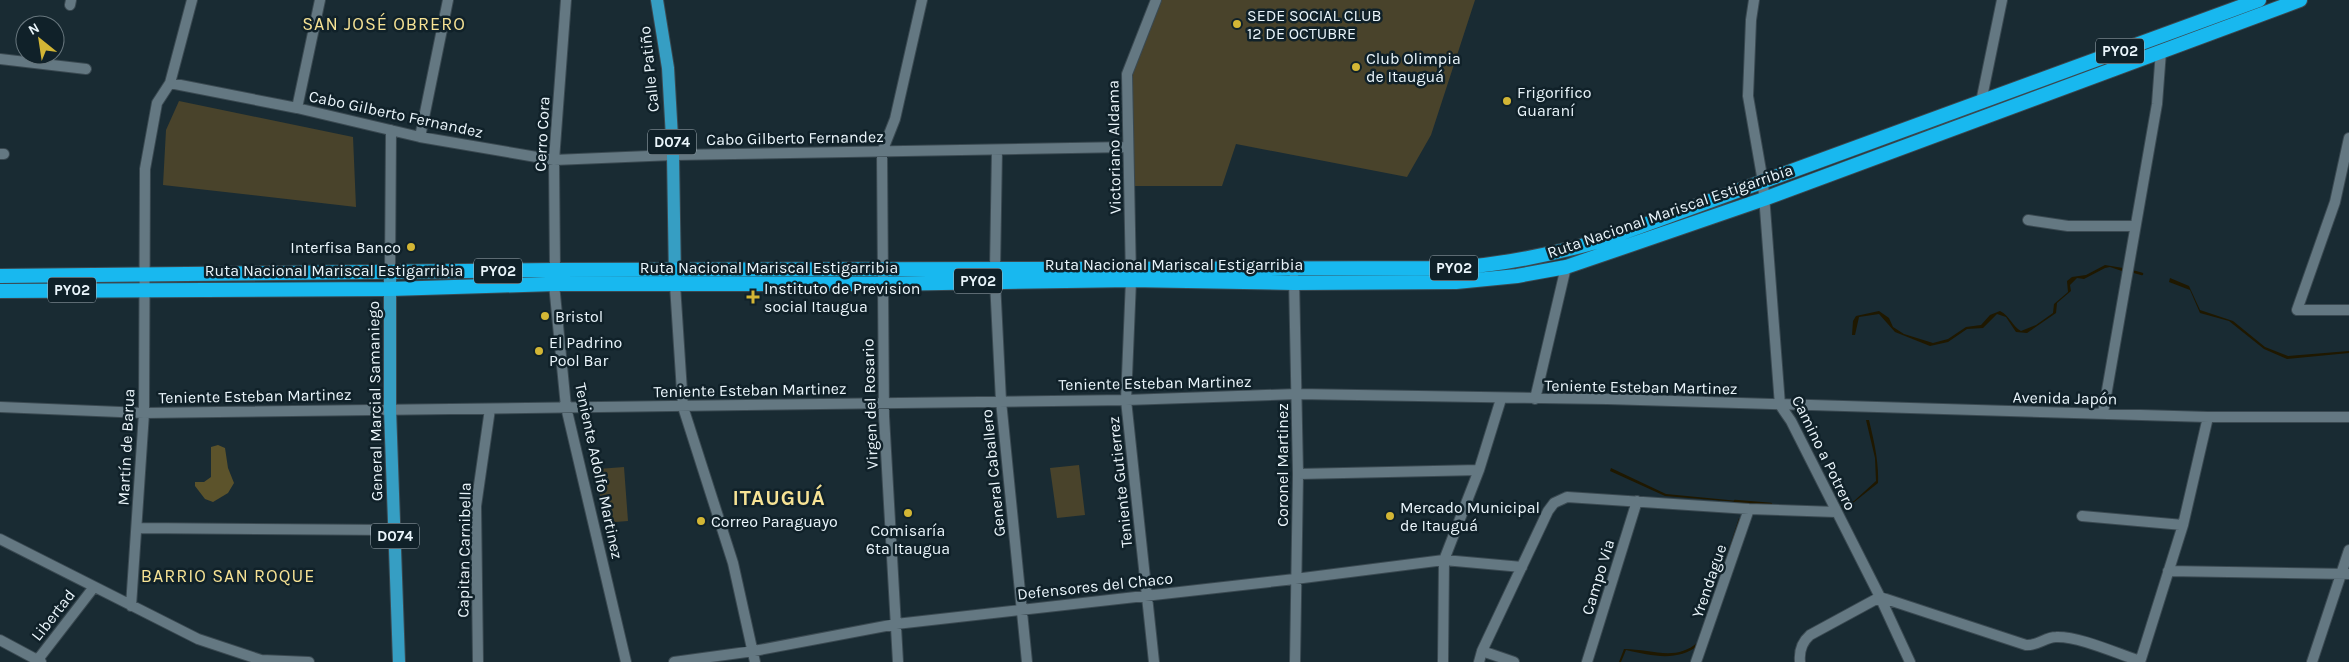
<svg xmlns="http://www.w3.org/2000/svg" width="2349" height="662" font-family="Karla,sans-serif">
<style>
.green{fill:#49432b}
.forest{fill:#5c532b}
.water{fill:#1f1800}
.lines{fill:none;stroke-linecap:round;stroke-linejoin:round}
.stream{stroke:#1f1800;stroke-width:2.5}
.minor-casing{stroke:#3a4951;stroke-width:12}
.major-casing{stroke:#3a4951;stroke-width:14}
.highway-casing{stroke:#3a4951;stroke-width:16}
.minor{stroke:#647882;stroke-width:10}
.major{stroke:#369ec3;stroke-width:12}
.highway{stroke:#18b8ef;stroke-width:14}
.poi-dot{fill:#d3b635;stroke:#102129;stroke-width:2}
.labels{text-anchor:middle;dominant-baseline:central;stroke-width:5;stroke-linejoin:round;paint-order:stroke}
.shield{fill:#102129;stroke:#a9b5bc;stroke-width:1}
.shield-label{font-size:15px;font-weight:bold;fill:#eaf5fb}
.poi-label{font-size:16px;fill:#eaf5fb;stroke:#102129;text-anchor:start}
.street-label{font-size:16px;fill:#eaf5fb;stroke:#102129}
.neighbourhood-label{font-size:18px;letter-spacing:1px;fill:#f7e395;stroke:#102129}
.district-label{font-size:21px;font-weight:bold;letter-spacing:1px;fill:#f7e395;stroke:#102129}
</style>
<rect width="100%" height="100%" fill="#192b33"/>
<path class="green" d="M1157 0H1475L1431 135 1407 177 1236 144 1222 186H1132L1130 70Z
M179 101 353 137 356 207 163 185 166 130Z
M1079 465 1085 515 1057 518 1050 468Z
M624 467 628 521 602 523 598 469Z"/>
<path class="forest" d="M218 445 225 448 228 468 234 483 228 493 213 502 205 499 195 486V482H204L211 477V447Z"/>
<path class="water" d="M2105 265 2123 268 2122 271 2110 267 2105 268 2084 279 2077 278 2070 285 2071 291 2057 303 2056 313 2027 333 2016 332 2006 317 1997 314 1983 328 1967 329 1948 342 1930 346 1895 332 1879 314 1859 317 1855 335H1852L1853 321 1856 316 1879 311 1889 318 1893 327 1904 334 1933 343 1948 339 1966 327 1981 325 1990 315 2000 311C2010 316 2012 326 2021 331L2036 325 2053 313 2054 304 2068 292 2067 281 2072 277 2086 275Z
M2170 278 2189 286 2200 310 2233 321 2265 347 2288 356 2349 351V353L2287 359 2264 349 2229 321 2200 313 2190 290 2169 282Z
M1866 420H1869C1874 441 1879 462 1878 483L1853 503 1842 508 1841 506 1854 501 1876 481 1875 458Z
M1611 468 1666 494 1811 508 1665 496 1610 471Z
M1739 518 1742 520 1699 645C1677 662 1653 656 1626 650L1621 662H1619L1624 649C1652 649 1676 662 1698 642Z"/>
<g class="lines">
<path class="stream" d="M2135 272 2142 274
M1735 501 1747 502
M1747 502 1771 504"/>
<g class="minor-casing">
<path id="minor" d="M1754 0 1751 20 1748 96 1763 182 1780 405 1791 421 1880 597 1910 662
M70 5 71 0
M0 59 86 69
M170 83 297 108 420 137 554 160 673 155 1127 147
M1981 102 2002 0
M297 108 320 0
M420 137 448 0
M2349 138 2335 202 2297 310H2349
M0 154H4
M2028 220 2068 226H2135
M555 270 554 160 566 0
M995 270 997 150
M390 272 391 130
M1294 278 1298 474 1295 662
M995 281 1001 401 1027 662
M554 284 566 407 626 662
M675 285 683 407 733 563 755 662
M1535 399 1566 267
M0 407 144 413 1126 400 1297 394 1607 399 2208 417H2349
M2103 413 2157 104 2161 51
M1298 474 1479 470
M2082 516 2183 525
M137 528 394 530
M0 539 198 639 261 660 309 662
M2168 571 2349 574
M131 606 144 413 145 169 157 103 170 83 192 0
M0 640 41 662
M1482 651 1514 662
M36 662 94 587
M478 662 476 506 490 409
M674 662 754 651 896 624 1295 579 1444 560 1522 567
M898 662 884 416 882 152 895 119 922 0
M1154 662 1126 400 1131 280 1127 74 1156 0
M1443 662 1444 560 1479 470 1501 399
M1479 662 1482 651 1548 511 1554 503 1567 497 1749 509 1836 512
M1587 662 1637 501
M1696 662 1749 509
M1800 662C1799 652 1802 642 1810 635L1880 597 2026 645C2038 646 2045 637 2056 637 2079 636 2118 654 2140 661
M2140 662 2183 525 2208 417
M2312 662 2349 550"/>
</g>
<g class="major-casing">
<path id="major" d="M657 0 668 68 673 155 675 280
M390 272V409L399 662"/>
</g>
<g class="highway-casing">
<path id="highway" d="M0 276 555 270 1455 268C1506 264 1554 254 1603 240L2259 0
M0 291 390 289 554 284H882L1131 280 1294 283 1456 282 1517 276 1566 267 1764 199 2300 0"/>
</g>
<use href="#minor" class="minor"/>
<use href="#major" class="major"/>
<use href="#highway" class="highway"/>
</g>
<g class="poi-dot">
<circle cx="1237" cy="24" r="5"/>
<circle cx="1356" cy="67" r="5"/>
<circle cx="1507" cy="101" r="5"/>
<circle cx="411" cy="247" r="5"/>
<path d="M750.5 289.5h5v5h5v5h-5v5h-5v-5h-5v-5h5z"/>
<circle cx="545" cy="316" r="5"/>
<circle cx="539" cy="351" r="5"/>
<circle cx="908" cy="513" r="5"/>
<circle cx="1390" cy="516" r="5"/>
<circle cx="701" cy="521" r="5"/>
</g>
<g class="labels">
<g class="shield">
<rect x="2096" y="38.5" width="48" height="25" rx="4"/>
<rect x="648" y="129.5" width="48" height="25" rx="4"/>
<rect x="1430" y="255.5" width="48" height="25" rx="4"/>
<rect x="474" y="258.5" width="48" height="25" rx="4"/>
<rect x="954" y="268.5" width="48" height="25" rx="4"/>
<rect x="48" y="277.5" width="48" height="25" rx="4"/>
<rect x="371" y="523.5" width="48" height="25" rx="4"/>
</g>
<g class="shield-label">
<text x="2120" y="51">PY02</text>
<text x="672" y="142">D074</text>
<text x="1454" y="268">PY02</text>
<text x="498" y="271">PY02</text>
<text x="978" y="281">PY02</text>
<text x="72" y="290">PY02</text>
<text x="395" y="536">D074</text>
</g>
<g class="poi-label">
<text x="1247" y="15">SEDE SOCIAL CLUB<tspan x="1247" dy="18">12 DE OCTUBRE</tspan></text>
<text x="1366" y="58">Club Olimpia<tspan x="1366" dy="18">de Itauguá</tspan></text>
<text x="1517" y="92">Frigorifico<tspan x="1517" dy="18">Guaraní</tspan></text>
<text x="401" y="247" text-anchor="end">Interfisa Banco</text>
<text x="764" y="288">Instituto de Prevision<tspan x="764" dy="18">social Itaugua</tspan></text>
<text x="555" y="316">Bristol</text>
<text x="549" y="342">El Padrino<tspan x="549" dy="18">Pool Bar</tspan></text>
<text x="1400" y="507">Mercado Municipal<tspan x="1400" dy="18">de Itauguá</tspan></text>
<text x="711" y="521">Correo Paraguayo</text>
<text x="908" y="530" text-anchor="middle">Comisaría<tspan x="908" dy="18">6ta Itaugua</tspan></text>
</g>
<g class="street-label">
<text transform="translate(649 69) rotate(-96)">Calle Patiño</text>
<text transform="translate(396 114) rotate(12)">Cabo Gilberto Fernandez</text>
<text transform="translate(542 134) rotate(-87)">Cerro Cora</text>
<text transform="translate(795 138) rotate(-1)">Cabo Gilberto Fernandez</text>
<text transform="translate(1114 147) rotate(-91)">Victoriano Aldama</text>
<text transform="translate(1670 211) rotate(-19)">Ruta Nacional Mariscal Estigarribia</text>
<text x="1174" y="264">Ruta Nacional Mariscal Estigarribia</text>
<text x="769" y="267">Ruta Nacional Mariscal Estigarribia</text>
<text x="334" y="270">Ruta Nacional Mariscal Estigarribia</text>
<text transform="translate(1155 383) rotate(-1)">Teniente Esteban Martinez</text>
<text transform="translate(1641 387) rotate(1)">Teniente Esteban Martinez</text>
<text transform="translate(750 390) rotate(-1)">Teniente Esteban Martinez</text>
<text transform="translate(255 396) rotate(-1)">Teniente Esteban Martinez</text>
<text transform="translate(2065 398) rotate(1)">Avenida Japón</text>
<text transform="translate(375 401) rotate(-91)">General Marcial Samaniego</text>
<text transform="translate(870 404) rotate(-92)">Virgen del Rosario</text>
<text transform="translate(126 447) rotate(-87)">Martín de Barua</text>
<text transform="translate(1824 453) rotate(64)">Camino a Potrero</text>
<text transform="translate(1282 465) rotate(-90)">Coronel Martinez</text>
<text transform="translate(599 471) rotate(78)">Teniente Adolfo Martinez</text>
<text transform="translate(993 473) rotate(-96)">General Caballero</text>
<text transform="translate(1120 482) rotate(-96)">Teniente Gutierrez</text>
<text transform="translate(464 550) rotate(-89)">Capitan Carnibella</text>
<text transform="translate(1598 577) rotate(-73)">Campo Via</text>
<text transform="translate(1709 581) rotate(-71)">Yrendague</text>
<text transform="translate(1095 586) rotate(-6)">Defensores del Chaco</text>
<text transform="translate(53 615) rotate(-52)">Libertad</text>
</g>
<g class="neighbourhood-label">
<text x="384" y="24">SAN JOSÉ OBRERO</text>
<text x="228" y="576">BARRIO SAN ROQUE</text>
</g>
<g class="district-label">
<text x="779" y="498">ITAUGUÁ</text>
</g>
</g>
<g transform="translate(40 40) rotate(330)"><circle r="24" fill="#102129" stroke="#67767d"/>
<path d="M0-4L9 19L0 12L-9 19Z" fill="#d3b635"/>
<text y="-8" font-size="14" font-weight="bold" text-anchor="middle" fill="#eaf5fb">N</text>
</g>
</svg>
